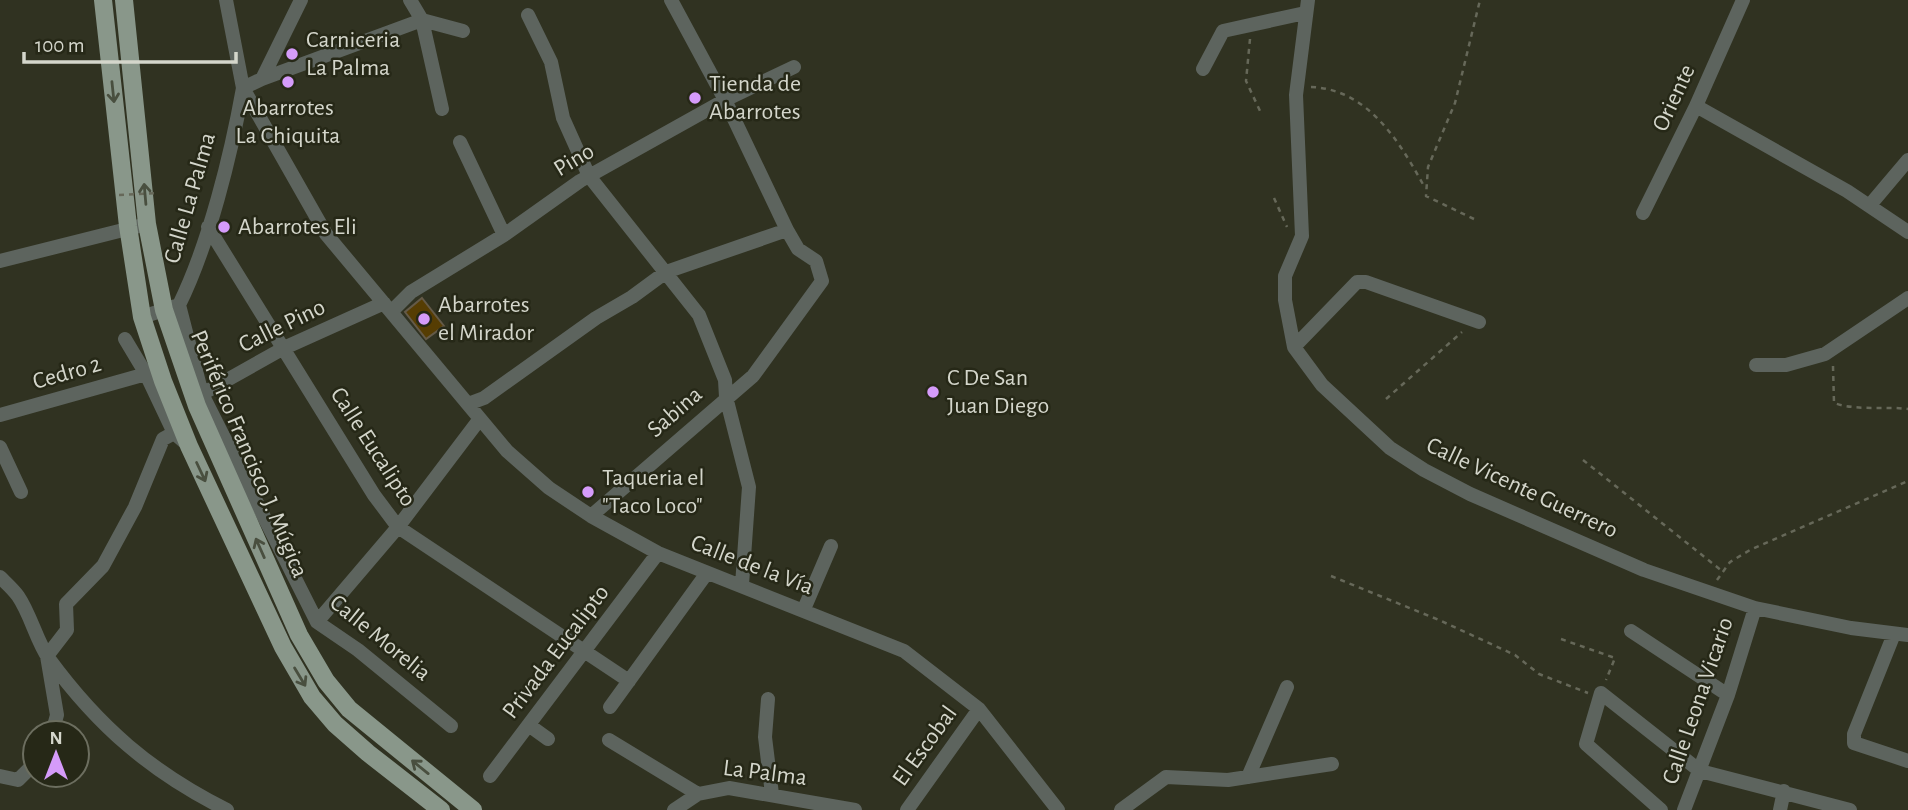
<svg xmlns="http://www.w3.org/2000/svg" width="1908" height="810" font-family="'Alegreya Sans',sans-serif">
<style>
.building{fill:#563d03;stroke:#645a48;stroke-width:2}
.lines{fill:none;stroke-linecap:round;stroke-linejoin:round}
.path{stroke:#666859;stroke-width:2.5;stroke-dasharray:5 5;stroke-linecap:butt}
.minor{stroke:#5d645e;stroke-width:14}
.major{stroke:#89978a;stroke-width:18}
.path-bridge{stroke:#666859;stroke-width:2.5;stroke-dasharray:5 5;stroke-linecap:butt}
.oneway{stroke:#494f3f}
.poi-dot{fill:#d59bfa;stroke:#262817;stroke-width:2.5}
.labels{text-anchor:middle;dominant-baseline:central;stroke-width:5;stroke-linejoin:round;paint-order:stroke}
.poi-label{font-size:24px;fill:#d4d6cb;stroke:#262817;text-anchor:start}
.street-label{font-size:24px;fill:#d4d6cb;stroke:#262817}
</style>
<rect width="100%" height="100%" fill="#303221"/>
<path class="building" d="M422 298 444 326 426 339 405 312Z"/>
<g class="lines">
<path class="path" d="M1250 39 1246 81 1261 113
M1311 87C1368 89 1400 142 1425 188
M1274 198 1287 227
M1474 219 1426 196 1428 167 1455 103 1480 0
M1833 366 1834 403C1857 411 1884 406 1908 409
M1386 399 1462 332
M1583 460 1722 571
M1331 576 1439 620 1515 655 1539 674 1588 693
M1717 580 1730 562 1750 550 1908 481
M1561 639 1615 658 1606 680"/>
<path class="minor" d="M226 0 243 88 326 234 507 451 549 488 591 516 658 553 904 651 979 709 1058 810
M410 0 422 20 442 109
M1308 0 1296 95 1302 236 1285 276V300L1294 347 1322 385 1390 448 1424 470 1470 494 1644 570 1755 608 1851 628 1908 635
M528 15 551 62 563 118 589 176 699 315 725 380 726 397 749 487 742 585
M1203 69 1223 31 1305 13
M262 79 422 20 463 31
M243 88 262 79 301 0
M1696 106 1847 191 1908 232
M460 142 504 235
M1870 205 1908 160
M1643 213 1696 106 1743 0
M208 227 374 495 398 527 629 681
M0 261 147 224
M179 305 202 394 317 622 358 650 451 726
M391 312 411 292 504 235 580 181 725 100 794 67
M142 317 179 305C209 244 231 155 243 88
M125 339 146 374
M1294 347 1357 282H1366L1479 322
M1756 365H1786L1825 354 1908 298
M202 394 284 348 384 303
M468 404 484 398 596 318 632 297 666 272 787 230
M0 415 146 374 174 433
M0 447 21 492
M591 516 753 376 822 281 816 261 798 249 787 230 725 100 671 0
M0 577C6 583 13 589 18 596 31 615 36 640 49 659 99 727 151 772 227 810
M804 609 831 546
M317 622 398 527 479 420
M1631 631 1728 695
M1894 634 1854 734V743L1908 761
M768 699 765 737 772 794
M610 707 707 573
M530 726 548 739
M52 733 57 715 47 656 67 630 66 604 103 566 135 507 163 439 174 433 189 446
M609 740 698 794
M0 776 18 780 35 763
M490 776 658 553
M1248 777 1287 687
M674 810 698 794 729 788 855 810
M907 810 979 709
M1121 810 1166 777 1228 780 1332 764
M1661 810 1586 744 1601 693 1700 771 1850 810
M1684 810 1728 695 1755 608
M1780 810 1784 791"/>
<path class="major" d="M103 0 128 226 142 317 163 381 189 446 283 647 312 697 335 724 368 753 441 810
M124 0 147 224 164 310 197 406 299 635 326 681 349 709 473 810"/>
<path class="path-bridge" d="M119 195 157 193"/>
</g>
<defs><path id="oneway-shaft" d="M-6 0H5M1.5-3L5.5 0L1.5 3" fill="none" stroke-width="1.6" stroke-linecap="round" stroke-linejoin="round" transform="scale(1.75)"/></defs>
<g class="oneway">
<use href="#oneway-shaft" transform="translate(113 92) rotate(84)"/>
<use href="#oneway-shaft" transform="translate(145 194) rotate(-95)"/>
<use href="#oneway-shaft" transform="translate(201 472) rotate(65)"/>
<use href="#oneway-shaft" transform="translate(260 548) rotate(-114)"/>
<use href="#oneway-shaft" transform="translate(300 677) rotate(59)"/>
<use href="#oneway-shaft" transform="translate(420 767) rotate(-141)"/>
</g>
<g class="poi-dot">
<circle cx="292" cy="54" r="7"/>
<circle cx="288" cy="82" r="7"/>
<circle cx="695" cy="98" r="7"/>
<circle cx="224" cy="227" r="7"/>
<circle cx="424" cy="319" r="7"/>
<circle cx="933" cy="392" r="7"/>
<circle cx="588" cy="492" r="7"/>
</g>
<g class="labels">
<g class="poi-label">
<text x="306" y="40">Carniceria<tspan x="306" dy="28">La Palma</tspan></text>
<text x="709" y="84">Tienda de<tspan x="709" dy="28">Abarrotes</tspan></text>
<text x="288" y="108" text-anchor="middle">Abarrotes<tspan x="288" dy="28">La Chiquita</tspan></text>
<text x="238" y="227">Abarrotes Eli</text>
<text x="438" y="305">Abarrotes<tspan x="438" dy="28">el Mirador</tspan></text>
<text x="947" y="378">C De San<tspan x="947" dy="28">Juan Diego</tspan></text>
<text x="602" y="478">Taqueria el<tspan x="602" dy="28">"Taco Loco"</tspan></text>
</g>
<g class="street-label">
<text transform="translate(1674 98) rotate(-65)">Oriente</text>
<text transform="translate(574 160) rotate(-31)">Pino</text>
<text transform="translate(190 198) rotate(-74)">Calle La Palma</text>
<text transform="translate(282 326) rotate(-26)">Calle Pino</text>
<text transform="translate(67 373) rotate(-16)">Cedro 2</text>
<text transform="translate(675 412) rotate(-41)">Sabina</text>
<text transform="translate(373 447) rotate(57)">Calle Eucalipto</text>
<text transform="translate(249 454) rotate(67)">Periférico Francisco J. Múgica</text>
<text transform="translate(1522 488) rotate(25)">Calle Vicente Guerrero</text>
<text transform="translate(752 565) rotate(21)">Calle de la Vía</text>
<text transform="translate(380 638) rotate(39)">Calle Morelia</text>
<text transform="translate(556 652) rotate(-53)">Privada Eucalipto</text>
<text transform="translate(1698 701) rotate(-71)">Calle Leona Vicario</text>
<text transform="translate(925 746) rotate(-54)">El Escobal</text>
<text transform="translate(765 773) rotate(7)">La Palma</text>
</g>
</g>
<g transform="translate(56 754)"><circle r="33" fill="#262817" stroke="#6c6e5f" stroke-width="2"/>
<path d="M0-5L12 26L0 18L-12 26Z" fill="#d59bfa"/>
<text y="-10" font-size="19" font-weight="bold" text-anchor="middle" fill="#d4d6cb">N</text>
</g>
<path d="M24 52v10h212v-10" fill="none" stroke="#d4d6cb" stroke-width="3.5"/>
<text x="35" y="52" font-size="21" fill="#d4d6cb" stroke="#262817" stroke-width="5" paint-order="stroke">100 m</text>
</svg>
